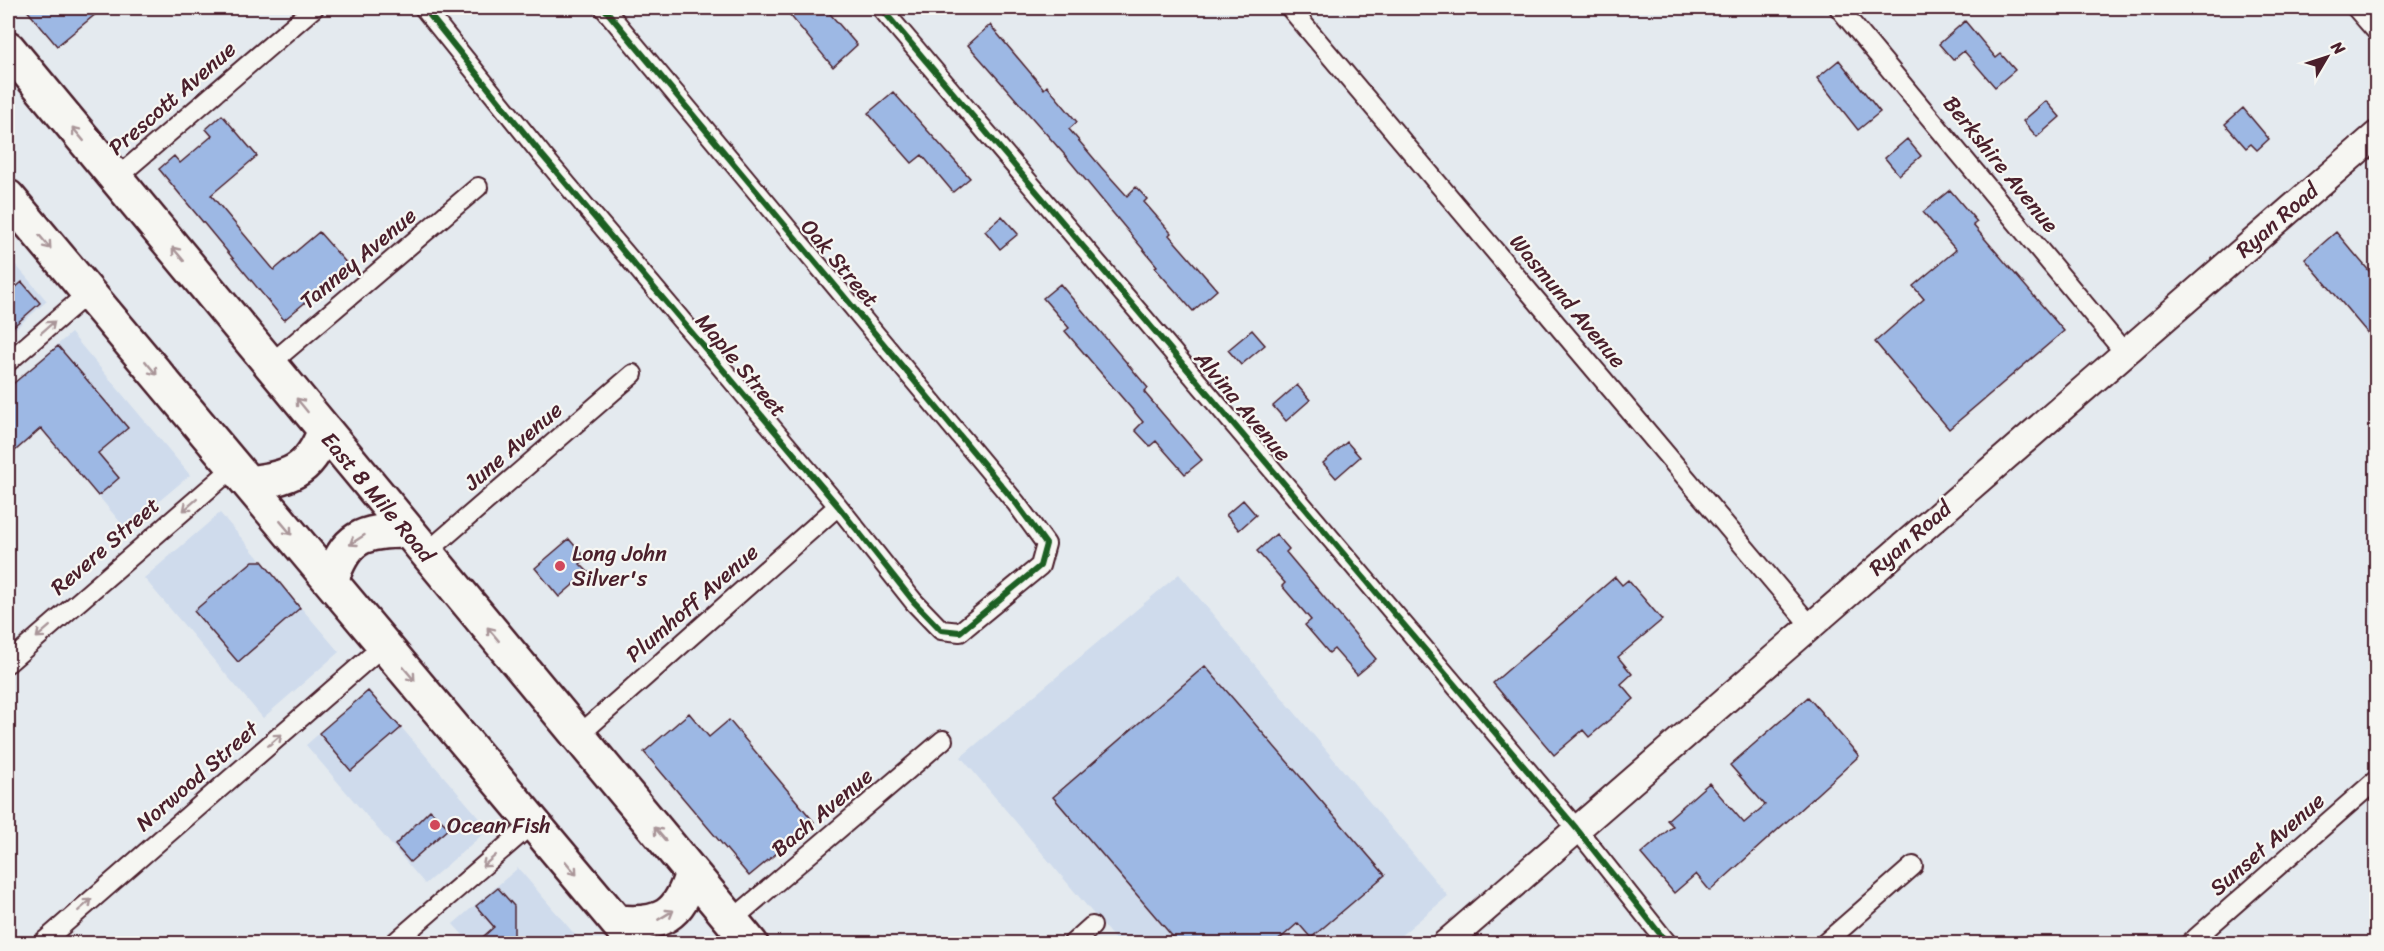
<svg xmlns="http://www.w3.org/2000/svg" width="2384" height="951" font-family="Sriracha,sans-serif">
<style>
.built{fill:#cfdbec}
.building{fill:#9db8e4;stroke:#4a1f2b;stroke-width:1.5}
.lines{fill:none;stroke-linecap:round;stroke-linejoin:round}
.street-casing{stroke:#4a1f2b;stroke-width:22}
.secondary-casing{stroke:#4a1f2b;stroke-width:30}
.highway-casing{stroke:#4a1f2b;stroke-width:38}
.street{stroke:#f6f6f2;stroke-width:18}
.secondary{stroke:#f6f6f2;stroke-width:26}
.highway{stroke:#f6f6f2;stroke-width:33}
.cycleway-casing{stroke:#f6f6f2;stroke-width:10}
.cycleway{stroke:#1b5e20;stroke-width:6}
.oneway{stroke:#a99598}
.poi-dot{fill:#d1495b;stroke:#f6f6f2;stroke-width:2}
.labels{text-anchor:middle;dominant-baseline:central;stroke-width:4.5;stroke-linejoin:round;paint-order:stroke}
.street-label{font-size:22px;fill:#4a1f2b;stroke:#f6f6f2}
.poi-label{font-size:22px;fill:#4a1f2b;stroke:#f6f6f2;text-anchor:start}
</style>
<rect width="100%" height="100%" fill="#e4eaef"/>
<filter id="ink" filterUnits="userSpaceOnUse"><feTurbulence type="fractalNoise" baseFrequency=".0167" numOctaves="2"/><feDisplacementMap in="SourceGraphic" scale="12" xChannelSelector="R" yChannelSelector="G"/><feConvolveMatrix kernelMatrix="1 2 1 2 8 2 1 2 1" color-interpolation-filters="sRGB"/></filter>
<g filter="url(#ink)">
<path class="built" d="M8 256 47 301 8 335Z
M71 333 190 475 126 529 8 388Z
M220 513 339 652 263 718 144 578Z
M1179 574 1448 896 1392 943H1118L961 757Z
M369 690 489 829 425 884 306 745Z
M518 868 582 943H470L453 924Z"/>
<path class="building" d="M25 8H103L57 46Z
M797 8H825L857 45 833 67 789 14Z
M1965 21 1996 58 2001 54 2015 70 1995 87 1964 51 1953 60 1939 44Z
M990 25 1044 89 1047 86 1077 122 1069 129 1101 167 1127 196 1136 187 1147 199 1144 202 1171 233 1169 235 1217 290 1193 311 1155 268 1157 266 1064 154 968 45Z
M1839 60 1880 112 1858 130 1817 78Z
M893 92 970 178 953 192 922 155 912 163 868 113Z
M2046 101 2060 117 2037 137 2023 121Z
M2243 108 2269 139 2257 150 2251 144 2246 148 2225 124Z
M222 115 257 156 211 195 274 270 319 232 349 266 284 320 159 169 174 156 180 163 212 136 206 129Z
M1907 139 1921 156 1899 175 1885 158Z
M1950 190 1977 222 1973 225 2064 331 1949 429 1875 342 1924 299 1913 286 1956 250 1923 212Z
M1002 216 1018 234 1000 249 985 231Z
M2336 232 2376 279V343L2305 259Z
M22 282 40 303 8 331V294Z
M1060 284 1148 388 1144 392 1202 460 1185 474 1156 441 1150 446 1135 430 1143 422 1065 331 1069 328 1043 298Z
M1252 330 1265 345 1241 365 1228 350Z
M58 346 128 428 98 453 119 478 98 496 41 428 8 457V388Z
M1297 385 1310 400 1286 421 1273 406Z
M1347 442 1360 457 1336 478 1323 463Z
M1243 500 1256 515 1239 530 1226 515Z
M1276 534 1289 549 1286 552 1376 659 1357 675 1334 649 1329 653 1305 625 1311 620 1282 586 1285 583 1257 551Z
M569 539 586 559 580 564 588 572 559 597 535 568Z
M253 561H262L300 608 238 662 194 611Z
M1615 577 1622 585 1628 580 1662 620 1618 657 1632 674 1621 684 1634 699 1589 737 1583 730 1554 755 1493 683Z
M1205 666 1385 875 1311 938 1298 923 1274 944H1179L1053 797Z
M368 691 401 728 351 771 319 733Z
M1808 697 1859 756 1710 891 1696 874 1674 893 1641 854 1673 826 1667 820 1709 783 1744 823 1765 805 1730 765Z
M689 713 709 737 729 720 814 822 749 876 644 752Z
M430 810 449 828 410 862 395 845Z
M498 888 514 906V944H475L494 927 476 906Z"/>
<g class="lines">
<g class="street-casing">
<path id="street" d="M424 8 542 155 838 506 914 602 941 630 960 632 1040 566 1046 544 1016 503 604 8
M881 8 1576 828 1668 944
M1290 8 1810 625
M1839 8 2124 352
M2356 8 2376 31
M115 179 314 8
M8 362 88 293
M269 365 478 187
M425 554 633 374
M8 663 234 467
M578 736 838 506
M732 920 943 740
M41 944 384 645
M393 944 533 823
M1072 944 1092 926
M1824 944 1913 866
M2189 944 2376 780"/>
</g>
<g class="secondary-casing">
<path id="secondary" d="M1445 944 2376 135"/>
</g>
<g class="highway-casing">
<path id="highway" d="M8 48 751 944
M8 197 635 944
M248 483C289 478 309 472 324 432
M331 581C346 537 361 531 406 531
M617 922C662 926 679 916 692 873"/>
</g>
<use href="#street" class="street"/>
<use href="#secondary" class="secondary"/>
<use href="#highway" class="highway"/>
<g class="cycleway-casing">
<path id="cycleway" d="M424 8 542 155 838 506 914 602 941 630 960 632 1040 566 1046 544 1016 503 604 8
M881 8 1576 828 1668 944"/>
</g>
<use href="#cycleway" class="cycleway"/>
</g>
<defs><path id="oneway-shaft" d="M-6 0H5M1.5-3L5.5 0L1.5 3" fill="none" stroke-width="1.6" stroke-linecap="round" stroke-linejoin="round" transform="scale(1.5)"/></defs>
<g class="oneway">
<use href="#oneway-shaft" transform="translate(78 134) rotate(-130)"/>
<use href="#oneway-shaft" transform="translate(45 242) rotate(50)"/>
<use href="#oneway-shaft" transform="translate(178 254) rotate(-130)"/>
<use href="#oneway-shaft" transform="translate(48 327) rotate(-41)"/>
<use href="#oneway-shaft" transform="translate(151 368) rotate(50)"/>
<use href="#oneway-shaft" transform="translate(302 405) rotate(-129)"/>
<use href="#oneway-shaft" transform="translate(190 505) rotate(139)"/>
<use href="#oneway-shaft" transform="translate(286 528) rotate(50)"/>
<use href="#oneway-shaft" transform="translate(357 540) rotate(147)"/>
<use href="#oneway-shaft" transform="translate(43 632) rotate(139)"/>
<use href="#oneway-shaft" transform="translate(493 634) rotate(-130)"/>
<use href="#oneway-shaft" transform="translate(409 674) rotate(50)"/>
<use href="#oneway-shaft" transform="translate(275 740) rotate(-41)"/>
<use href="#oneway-shaft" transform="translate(660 834) rotate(-130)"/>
<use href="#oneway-shaft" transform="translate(489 861) rotate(139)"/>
<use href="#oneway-shaft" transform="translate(571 868) rotate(50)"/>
<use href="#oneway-shaft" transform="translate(85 905) rotate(-41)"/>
<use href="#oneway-shaft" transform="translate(666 915) rotate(-31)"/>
</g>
</g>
<g class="poi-dot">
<circle cx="560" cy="566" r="6"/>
<circle cx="435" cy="825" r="6"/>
</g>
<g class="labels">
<g class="street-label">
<text transform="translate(172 98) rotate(-41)">Prescott Avenue</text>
<text transform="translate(2001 164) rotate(51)">Berkshire Avenue</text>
<text transform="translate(2277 220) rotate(-41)">Ryan Road</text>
<text transform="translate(358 258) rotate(-40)">Tanney Avenue</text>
<text transform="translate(840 263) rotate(50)">Oak Street</text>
<text transform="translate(1568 301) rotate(50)">Wasmund Avenue</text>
<text transform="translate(741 365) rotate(50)">Maple Street</text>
<text transform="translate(1243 406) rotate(50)">Alvina Avenue</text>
<text transform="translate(513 446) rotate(-41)">June Avenue</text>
<text transform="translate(378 497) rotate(50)">East 8 Mile Road</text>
<text transform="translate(1910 538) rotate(-41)">Ryan Road</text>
<text transform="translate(105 546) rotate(-41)">Revere Street</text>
<text transform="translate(692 603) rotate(-41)">Plumhoff Avenue</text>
<text transform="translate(197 776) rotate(-41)">Norwood Street</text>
<text transform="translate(822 812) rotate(-40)">Bach Avenue</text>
<text transform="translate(2267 844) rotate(-41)">Sunset Avenue</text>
</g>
<g class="poi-label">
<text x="572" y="553">Long John<tspan x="572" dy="25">Silver's</tspan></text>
<text x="447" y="825">Ocean Fish</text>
</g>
</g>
<rect width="2384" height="951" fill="none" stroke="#f6f6f2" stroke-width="30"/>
<rect x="15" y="15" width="2354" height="921" fill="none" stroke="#4a1f2b" stroke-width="2" filter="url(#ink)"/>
<g transform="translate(2327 57) rotate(51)" stroke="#f6f6f2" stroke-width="4.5" paint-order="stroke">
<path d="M0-4.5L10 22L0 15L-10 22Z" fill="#4a1f2b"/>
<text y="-9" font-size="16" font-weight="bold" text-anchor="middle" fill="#4a1f2b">N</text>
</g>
</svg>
